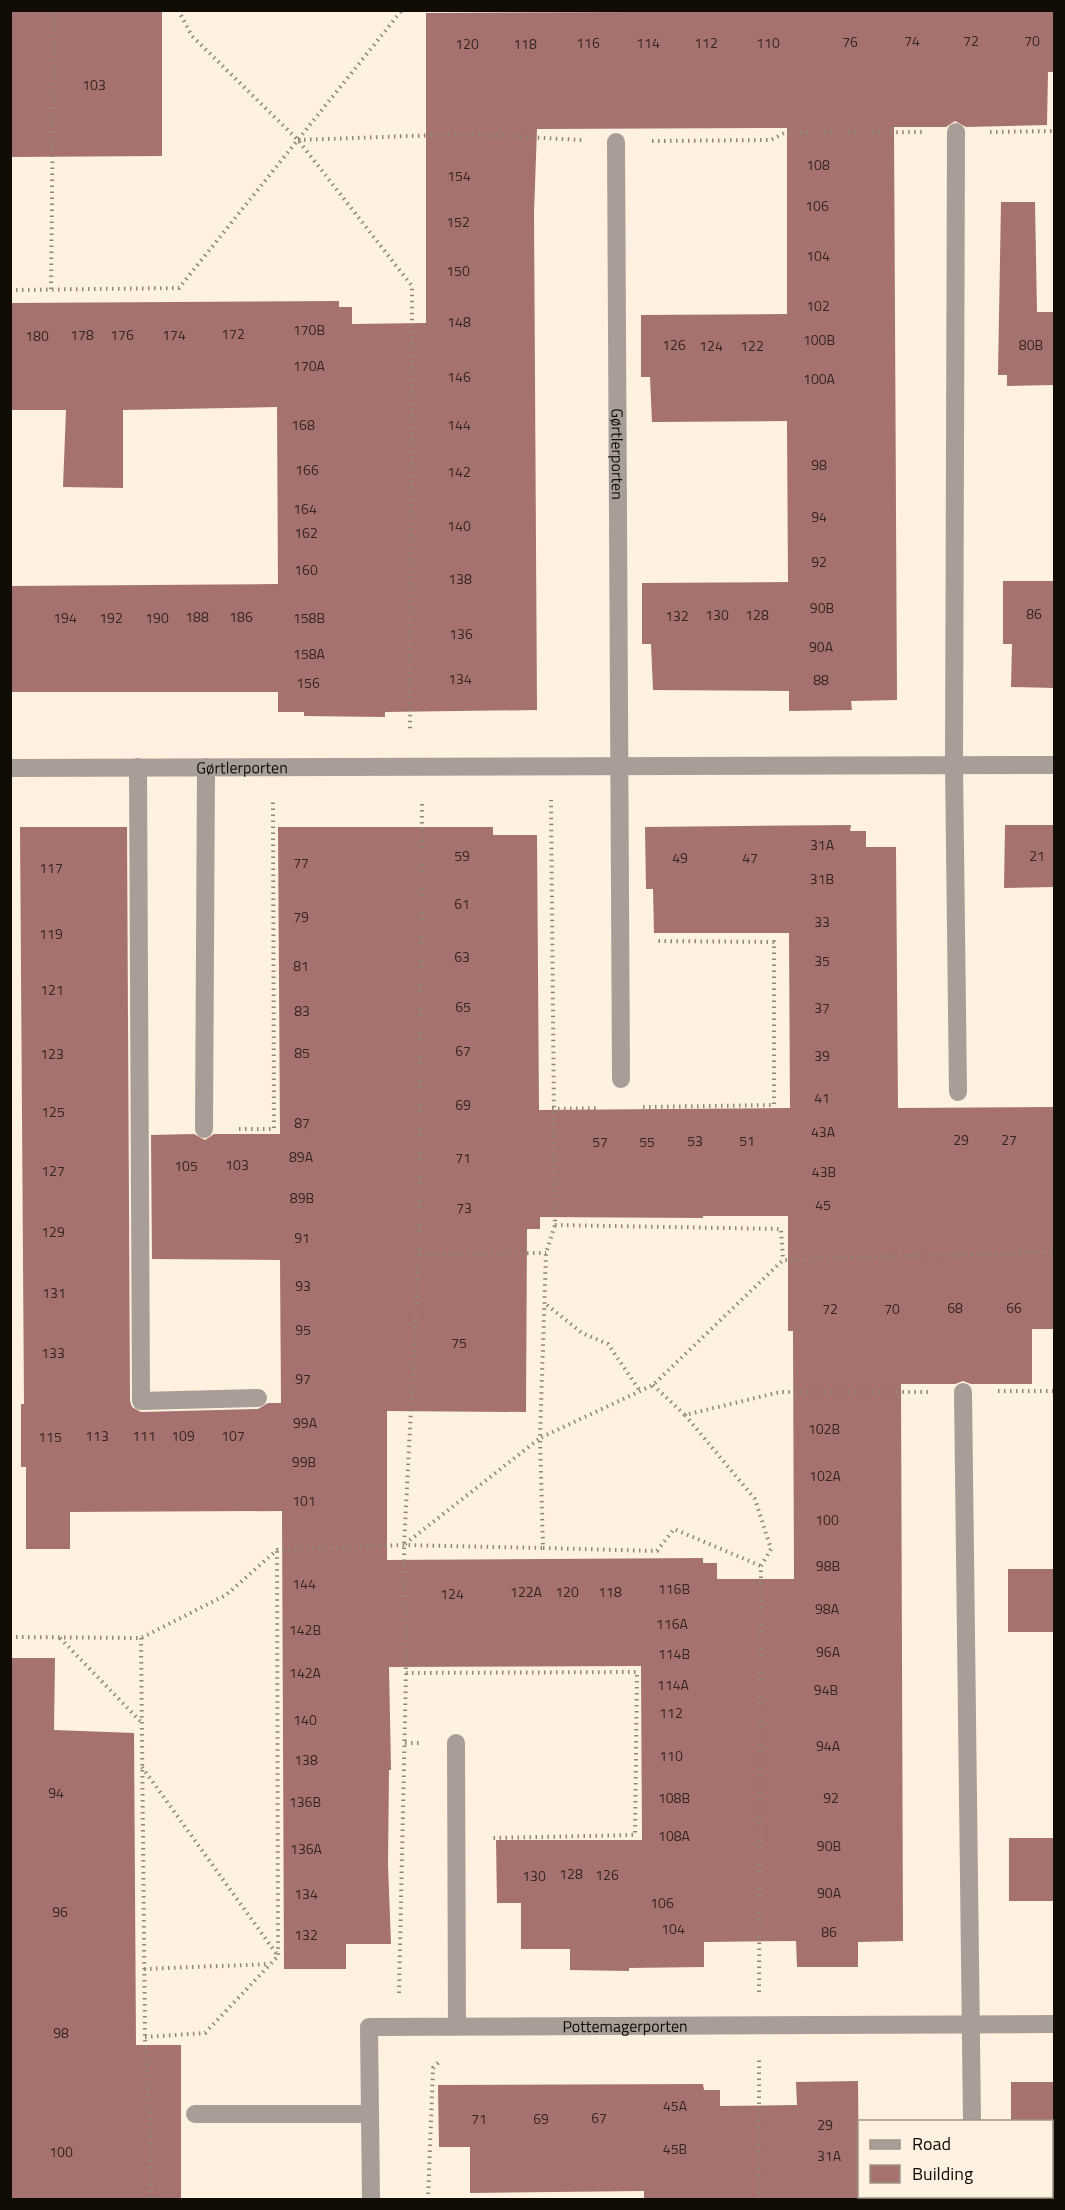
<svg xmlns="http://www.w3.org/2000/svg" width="1065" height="2210" font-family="'Titillium Web',sans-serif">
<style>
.building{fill:#a6726f;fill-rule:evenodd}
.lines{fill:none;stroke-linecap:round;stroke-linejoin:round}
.path{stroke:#8f8679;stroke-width:4;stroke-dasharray:1.5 4.5;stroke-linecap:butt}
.minor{stroke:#a89e97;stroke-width:18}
.labels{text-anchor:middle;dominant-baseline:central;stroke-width:4.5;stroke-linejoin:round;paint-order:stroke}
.number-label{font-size:14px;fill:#362620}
.street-label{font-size:16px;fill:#110c05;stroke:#fef1df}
</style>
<rect width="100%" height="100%" fill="#fef1df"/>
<path class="building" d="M10 10H162V156L10 157Z
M1054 10V72H1048L1047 125 966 127 955 121 946 127H894L897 700 851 701 852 710 789 711V691L653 690 651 644H642V583L788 582 787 421 652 422 650 377H641V315L787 314V128L537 129 534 213 537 710 385 712V717L304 716V712H278V692H10V586L278 584 277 407 123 410V488L63 487 66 410H10V303L339 301V307H352V324L426 323V13Z
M1001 202H1035L1037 312H1054V385L1007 386V375H998Z
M1003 581H1054V688L1011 687 1012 644H1003Z
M851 825 850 831H866V847H896L898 1108 1054 1107V1329H1032V1384H971L963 1381 955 1384H901L903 1941 858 1942V1967H797L796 1941 704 1942V1967L629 1968V1971L570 1970V1949H521V1903H497L496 1840H642L641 1666 389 1667 391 1770H389L388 1865 391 1944H346V1969H284L282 1511 70 1512V1549H26V1467H21V1404H24L20 827H127L130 1401 132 1407 141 1412 258 1409 268 1403H281L280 1260 152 1259 151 1135 194 1134 205 1140 214 1134H280L278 827H493V835H537L539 1110 790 1108 789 933H654L653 889H646L645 827ZM703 1216H788V1331H793L794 1579H717V1563H703V1558L387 1560V1411L526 1412 527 1229H540V1217L703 1218Z
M1005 825H1054V887L1004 888Z
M1008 1569H1054V1632H1008Z
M10 1658H55L54 1730 134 1733 136 2045H181V2199H10Z
M1009 1838H1054V1901H1009Z
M858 2081 859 2199H644V2191L470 2193V2147H439L438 2085 703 2084 704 2090H720V2106L797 2105 796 2082Z
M1011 2082H1054V2121H1011Z"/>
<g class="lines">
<path class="path" d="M178 10 192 36 298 140 412 286 410 732
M990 132 1054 131
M298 140 465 134 582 140
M652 141 771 140 784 133 922 132
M51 289 54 10
M10 290 179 288 402 10
M643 1107 774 1105V942L654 941
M552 1109 600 1108
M239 1129H274L273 802
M555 1225 781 1229 783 1260
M419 1254 546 1253
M547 1305 582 1333 608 1344 640 1391
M653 1385 685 1415 780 1392H928
M998 1391H1054
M685 1415 755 1499 771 1549 761 1566 759 1992
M405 1544 540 1438 546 1253 555 1225 551 800
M543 1548 657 1551 674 1529 761 1566
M10 1637 141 1638 226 1595 277 1550 404 1545 543 1548 540 1438 653 1385 783 1260 1054 1252
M60 1638 141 1722
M141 1638 145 2037 150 2117 151 2200
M406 1673 637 1672 635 1835 492 1838
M405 1743H422
M142 1767 278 1956 277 1550
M144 1969 270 1964
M399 1993 406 1673 404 1545 419 1254 422 801
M145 2037 205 2033 278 1956
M428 2200 433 2068 439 2062
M759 2200V2059"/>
<g class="minor">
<path d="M956 132 954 765 958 1092"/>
<path id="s1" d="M616 142 621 1079"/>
<path d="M138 767 141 1401 258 1398"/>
<path id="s2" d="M10 768 1054 765"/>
<path d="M204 1129 206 767"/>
<path d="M963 1392 972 2122"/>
<path d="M456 1743 457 2026"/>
<path d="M195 2114H370"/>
<path d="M973 2196V2200"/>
<path id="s3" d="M371 2200 369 2027 1054 2024"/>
</g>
</g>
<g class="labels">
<g class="number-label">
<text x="912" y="40">74</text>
<text x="971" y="40">72</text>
<text x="1032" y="40">70</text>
<text x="850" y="41">76</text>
<text x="588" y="42">116</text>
<text x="648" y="42">114</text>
<text x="706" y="42">112</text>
<text x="768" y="42">110</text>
<text x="467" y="43">120</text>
<text x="525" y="43">118</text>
<text x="94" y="84">103</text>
<text x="818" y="164">108</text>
<text x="459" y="175">154</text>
<text x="817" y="205">106</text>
<text x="458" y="221">152</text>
<text x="818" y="255">104</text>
<text x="458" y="270">150</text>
<text x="818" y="305">102</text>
<text x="459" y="321">148</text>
<text x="309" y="329">170B</text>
<text x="233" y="333">172</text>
<text x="82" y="334">178</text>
<text x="122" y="334">176</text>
<text x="174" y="334">174</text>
<text x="37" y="335">180</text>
<text x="819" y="339">100B</text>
<text x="674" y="344">126</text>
<text x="1031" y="344">80B</text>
<text x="711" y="345">124</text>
<text x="752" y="345">122</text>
<text x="309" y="365">170A</text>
<text x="459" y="376">146</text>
<text x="819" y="378">100A</text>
<text x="303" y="424">168</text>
<text x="459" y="424">144</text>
<text x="819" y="464">98</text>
<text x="307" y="469">166</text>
<text x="459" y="471">142</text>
<text x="305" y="508">164</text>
<text x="819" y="516">94</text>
<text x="459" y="525">140</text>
<text x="306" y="532">162</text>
<text x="819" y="561">92</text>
<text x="306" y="569">160</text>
<text x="460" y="578">138</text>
<text x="822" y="607">90B</text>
<text x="1034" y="613">86</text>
<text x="717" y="614">130</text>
<text x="757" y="614">128</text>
<text x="677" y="615">132</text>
<text x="197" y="616">188</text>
<text x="241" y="616">186</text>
<text x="65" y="617">194</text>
<text x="111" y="617">192</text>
<text x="157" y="617">190</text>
<text x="309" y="617">158B</text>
<text x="461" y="633">136</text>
<text x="821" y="646">90A</text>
<text x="309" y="653">158A</text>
<text x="460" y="678">134</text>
<text x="821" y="679">88</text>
<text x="308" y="682">156</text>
<text x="822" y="844">31A</text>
<text x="462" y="855">59</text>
<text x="1037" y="855">21</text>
<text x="680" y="857">49</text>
<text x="750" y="857">47</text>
<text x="301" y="862">77</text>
<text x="51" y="867">117</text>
<text x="822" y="878">31B</text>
<text x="462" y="903">61</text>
<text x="301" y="916">79</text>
<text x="822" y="921">33</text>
<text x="51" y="933">119</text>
<text x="462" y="956">63</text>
<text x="822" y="960">35</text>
<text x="301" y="965">81</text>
<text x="52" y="989">121</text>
<text x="463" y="1006">65</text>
<text x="822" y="1007">37</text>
<text x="302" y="1010">83</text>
<text x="463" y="1050">67</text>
<text x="302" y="1052">85</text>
<text x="52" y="1053">123</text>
<text x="822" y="1055">39</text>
<text x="822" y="1097">41</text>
<text x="463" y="1104">69</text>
<text x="53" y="1111">125</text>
<text x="302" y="1122">87</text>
<text x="823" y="1131">43A</text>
<text x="961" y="1139">29</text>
<text x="1009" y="1139">27</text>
<text x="695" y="1140">53</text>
<text x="747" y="1140">51</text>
<text x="600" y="1141">57</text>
<text x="647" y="1141">55</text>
<text x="301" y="1156">89A</text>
<text x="463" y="1157">71</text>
<text x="237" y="1164">103</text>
<text x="186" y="1165">105</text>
<text x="53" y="1170">127</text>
<text x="824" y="1171">43B</text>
<text x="302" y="1197">89B</text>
<text x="823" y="1204">45</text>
<text x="464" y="1207">73</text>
<text x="53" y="1231">129</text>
<text x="302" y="1237">91</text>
<text x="303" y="1285">93</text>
<text x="54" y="1292">131</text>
<text x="955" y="1307">68</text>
<text x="1014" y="1307">66</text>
<text x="830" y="1308">72</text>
<text x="892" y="1308">70</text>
<text x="303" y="1329">95</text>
<text x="459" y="1342">75</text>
<text x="53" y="1352">133</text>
<text x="303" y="1378">97</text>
<text x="305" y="1422">99A</text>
<text x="824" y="1428">102B</text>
<text x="97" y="1435">113</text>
<text x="144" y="1435">111</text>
<text x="183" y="1435">109</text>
<text x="233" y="1435">107</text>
<text x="50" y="1436">115</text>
<text x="304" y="1461">99B</text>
<text x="825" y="1475">102A</text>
<text x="304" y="1500">101</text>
<text x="827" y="1519">100</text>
<text x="828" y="1565">98B</text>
<text x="304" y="1583">144</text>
<text x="674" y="1588">116B</text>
<text x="526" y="1591">122A</text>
<text x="567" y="1591">120</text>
<text x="610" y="1591">118</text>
<text x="452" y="1593">124</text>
<text x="827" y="1608">98A</text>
<text x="672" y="1623">116A</text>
<text x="305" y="1629">142B</text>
<text x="828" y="1651">96A</text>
<text x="674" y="1653">114B</text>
<text x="305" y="1672">142A</text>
<text x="673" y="1684">114A</text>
<text x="826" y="1689">94B</text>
<text x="671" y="1712">112</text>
<text x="305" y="1719">140</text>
<text x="828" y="1745">94A</text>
<text x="671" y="1755">110</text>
<text x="306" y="1759">138</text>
<text x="56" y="1792">94</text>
<text x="674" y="1797">108B</text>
<text x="831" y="1797">92</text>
<text x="305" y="1801">136B</text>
<text x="674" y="1835">108A</text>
<text x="829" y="1845">90B</text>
<text x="306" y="1848">136A</text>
<text x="571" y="1873">128</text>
<text x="607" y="1874">126</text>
<text x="534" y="1875">130</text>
<text x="829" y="1892">90A</text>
<text x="306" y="1893">134</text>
<text x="662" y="1902">106</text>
<text x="60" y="1911">96</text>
<text x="673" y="1928">104</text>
<text x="829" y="1931">86</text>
<text x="306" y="1934">132</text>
<text x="61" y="2032">98</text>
<text x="675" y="2105">45A</text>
<text x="599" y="2117">67</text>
<text x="479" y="2118">71</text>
<text x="541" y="2118">69</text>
<text x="825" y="2124">29</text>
<text x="675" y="2148">45B</text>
<text x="61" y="2151">100</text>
<text x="829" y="2155">31A</text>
</g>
<g class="street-label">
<text stroke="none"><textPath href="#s1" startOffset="312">Gørtlerporten</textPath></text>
<text stroke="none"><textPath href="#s2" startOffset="232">Gørtlerporten</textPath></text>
<text stroke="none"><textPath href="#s3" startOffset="429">Pottemagerporten</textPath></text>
</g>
</g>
<rect width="1065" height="2210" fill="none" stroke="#110c05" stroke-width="24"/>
<rect x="858" y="2120" width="195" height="78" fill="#fef1df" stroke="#9f9588" stroke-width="1.5"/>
<rect x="870" y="2140" width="30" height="9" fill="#a89e97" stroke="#9f9588" stroke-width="1.5"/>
<text x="912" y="2150" font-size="18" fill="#110c05">Road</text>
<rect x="870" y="2165" width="30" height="18" fill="#a6726f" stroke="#9f9588" stroke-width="1.5"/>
<text x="912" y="2180" font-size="18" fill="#110c05">Building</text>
</svg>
